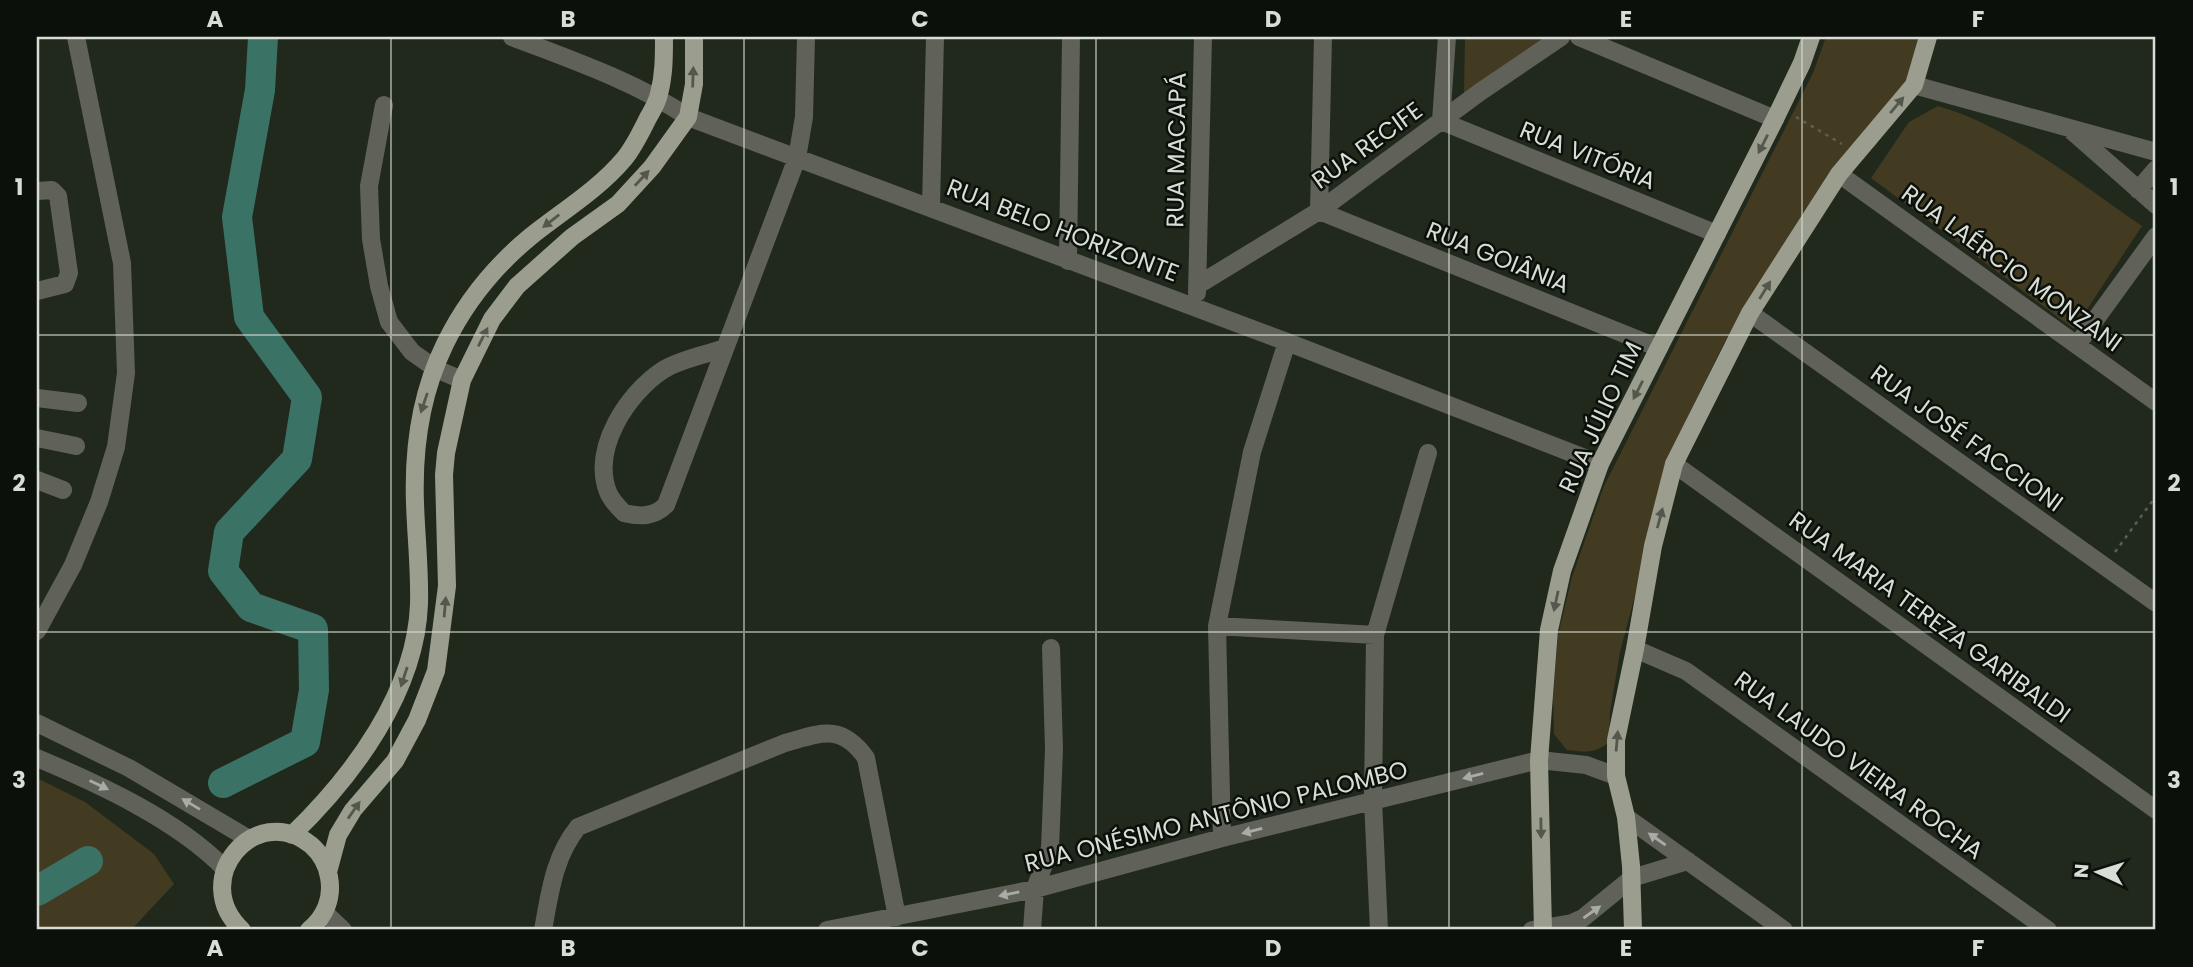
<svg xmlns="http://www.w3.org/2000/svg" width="2193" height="967" font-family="Poppins,sans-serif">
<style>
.green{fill:#433b21}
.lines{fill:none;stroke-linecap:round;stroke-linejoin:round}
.river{stroke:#3b7266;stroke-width:30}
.path{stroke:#586055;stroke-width:2.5;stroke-dasharray:3.5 5;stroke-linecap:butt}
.minor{stroke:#60625a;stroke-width:18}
.major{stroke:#9b9e8e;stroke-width:18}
.oneway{fill:#54574c}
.oneway2{fill:#a8aca4}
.grid{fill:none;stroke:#d8ded6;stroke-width:2;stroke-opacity:0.55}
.labels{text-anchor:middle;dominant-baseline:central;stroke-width:5;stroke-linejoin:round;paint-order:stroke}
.street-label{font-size:24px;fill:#d8ded6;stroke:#0c100a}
.neatline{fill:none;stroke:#d8ded6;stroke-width:2.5}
.grid-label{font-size:23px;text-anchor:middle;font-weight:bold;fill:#d8ded6}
</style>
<rect width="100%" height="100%" fill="#20291c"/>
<path class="green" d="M1465 37H1552L1464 95Z
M1826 37H1924L1909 83 1832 179 1724 343 1694 404 1669 467 1620 652 1610 712 1609 742C1595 754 1585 752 1567 750L1554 734 1553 699 1558 635 1572 577 1604 486 1813 73Z
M1938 106C2007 125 2082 185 2142 226L2074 329 1871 178 1909 122Z
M37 778 85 802 154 854 174 884 131 930H37Z"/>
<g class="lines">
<path class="river" d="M223 783 305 742 314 690 313 629 251 607 223 571 229 532 297 459 307 397 249 317 237 217 260 90 263 37
M37 891 88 861"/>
<path class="path" d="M1796 117 1842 144
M2115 552 2156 496"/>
<path class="minor" d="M512 37C572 60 634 81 688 117L1287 342 1600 464
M1323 37 1319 211 1659 348
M1447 37 1441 121 1717 234
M1579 37 1775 119
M1914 85 2156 152
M384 105 369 186 371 239 379 286 389 322 412 352 436 369 462 380
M2072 131 2156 205
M1839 174 2156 402
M2138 190 2156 169
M37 191 52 190 58 196 69 273 65 284 37 291
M931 206 935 37
M1068 261 1071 37
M1198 285 1319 211 1480 92 1561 37
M1197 293 1203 37
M1750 313 2156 603
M2077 345 2156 236
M725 348C705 355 681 359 663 370 628 393 591 448 608 492 611 500 618 507 624 513 640 517 654 517 666 505L797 158 804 117 806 37
M37 398 78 403
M37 438 76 446
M1674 464 2156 810
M37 480 63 490
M1217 626 1375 635
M37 631 73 565 99 502 116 447 126 373 122 263 76 37
M1635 649 1686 671 2048 930
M37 723 129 768 249 839
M37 758C99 784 177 820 224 868
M1626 817 1784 930
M1222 838 1217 626 1252 452 1287 342
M324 912 343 930
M543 930C550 892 554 857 578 827L785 743C821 733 841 723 866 758L897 917
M827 930 1035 889 1222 838 1539 760 1586 765 1616 776
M1032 930 1035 889 1050 848 1054 749 1051 648
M1379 930 1373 800 1375 635 1428 453
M1532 930 1572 923 1583 918 1632 878 1688 861"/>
<path class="major" d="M292 835C353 776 416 692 419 604 420 570 416 536 415 503 413 448 421 393 445 344 465 303 495 266 530 237 561 212 598 190 624 159 634 147 641 132 648 118 652 111 657 103 659 94 664 75 664 57 664 37
M328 872 338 835 353 810 395 761 417 720 436 671 447 586 444 475 446 453 462 380 492 319 517 286 572 237 618 204 652 167 688 117 694 84V37
M242 930C188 880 255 800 311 845 320 853 327 865 329 877 333 898 325 917 309 930
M1543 930 1539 760 1549 630 1562 571 1600 464 1775 119 1802 63 1811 37
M1633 930 1631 866 1626 817 1616 776V740L1635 649 1653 546 1674 464 1750 313 1839 174 1914 85 1928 37"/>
</g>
<defs><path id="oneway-solid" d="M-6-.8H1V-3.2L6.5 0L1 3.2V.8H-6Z" transform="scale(1.75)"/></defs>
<g class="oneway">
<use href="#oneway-solid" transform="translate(693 77) rotate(-88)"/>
<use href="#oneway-solid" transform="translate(1897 105) rotate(-50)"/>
<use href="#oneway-solid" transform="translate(1763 144) rotate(117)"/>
<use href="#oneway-solid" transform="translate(642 178) rotate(-47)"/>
<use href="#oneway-solid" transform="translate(551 221) rotate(142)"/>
<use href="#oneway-solid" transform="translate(1765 290) rotate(-58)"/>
<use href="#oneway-solid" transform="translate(483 337) rotate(-63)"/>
<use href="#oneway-solid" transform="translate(1638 390) rotate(117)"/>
<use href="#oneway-solid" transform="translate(424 403) rotate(109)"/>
<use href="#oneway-solid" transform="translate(1660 518) rotate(-75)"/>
<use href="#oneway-solid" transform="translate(1556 601) rotate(102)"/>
<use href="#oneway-solid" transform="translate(445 607) rotate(-85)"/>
<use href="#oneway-solid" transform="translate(404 677) rotate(108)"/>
<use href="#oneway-solid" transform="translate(1617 741) rotate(-85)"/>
<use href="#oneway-solid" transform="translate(354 810) rotate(-55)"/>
<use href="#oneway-solid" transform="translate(1541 828) rotate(89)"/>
</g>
<g class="oneway2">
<use href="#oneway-solid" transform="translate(1473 776) rotate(166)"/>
<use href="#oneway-solid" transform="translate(99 785) rotate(26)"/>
<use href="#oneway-solid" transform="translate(191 804) rotate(-149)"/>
<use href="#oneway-solid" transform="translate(1252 831) rotate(166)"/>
<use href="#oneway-solid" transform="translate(1657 839) rotate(-145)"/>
<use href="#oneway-solid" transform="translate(1009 894) rotate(168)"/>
<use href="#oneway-solid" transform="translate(1592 912) rotate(-35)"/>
</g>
<path class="grid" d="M391 37V930M744 37V930M1096 37V930M1449 37V930M1802 37V930M37 335H2156M37 632H2156"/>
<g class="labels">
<g class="street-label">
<text transform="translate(1367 145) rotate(-36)">RUA RECIFE</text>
<text transform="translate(1176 150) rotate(-89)">RUA MACAPÁ</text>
<text transform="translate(1588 155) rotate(22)">RUA VITÓRIA</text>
<text transform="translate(1063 230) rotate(21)">RUA BELO HORIZONTE</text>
<text transform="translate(1498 257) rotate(22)">RUA GOIÂNIA</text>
<text transform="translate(2012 268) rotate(36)">RUA LAÉRCIO MONZANI</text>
<text transform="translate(1600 417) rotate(-65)">RUA JÚLIO TIM</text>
<text transform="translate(1967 438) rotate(36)">RUA JOSÉ FACCIONI</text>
<text transform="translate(1930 617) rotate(36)">RUA MARIA TEREZA GARIBALDI</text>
<text transform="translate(1859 765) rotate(36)">RUA LAUDO VIEIRA ROCHA</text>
<text transform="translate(1216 816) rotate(-14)">RUA ONÉSIMO ANTÔNIO PALOMBO</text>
</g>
</g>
<rect width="2193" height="967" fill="none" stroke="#0c100a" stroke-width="77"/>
<g transform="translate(2098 872) rotate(274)" stroke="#0c100a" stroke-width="5" paint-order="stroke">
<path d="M0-5L12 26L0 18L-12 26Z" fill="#d8ded6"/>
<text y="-10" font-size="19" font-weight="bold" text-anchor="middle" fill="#d8ded6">N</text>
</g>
<rect x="38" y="38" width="2116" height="890" class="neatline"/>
<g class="grid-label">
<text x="215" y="27">A</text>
<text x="568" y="27">B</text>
<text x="920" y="27">C</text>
<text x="1273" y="27">D</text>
<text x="1626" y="27">E</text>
<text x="1978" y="27">F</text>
<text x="19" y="195">1</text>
<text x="2174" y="195">1</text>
<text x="19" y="491">2</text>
<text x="2174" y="491">2</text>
<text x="19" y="788">3</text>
<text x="2174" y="788">3</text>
<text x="215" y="956">A</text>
<text x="568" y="956">B</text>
<text x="920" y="956">C</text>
<text x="1273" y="956">D</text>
<text x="1626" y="956">E</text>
<text x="1978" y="956">F</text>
</g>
</svg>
